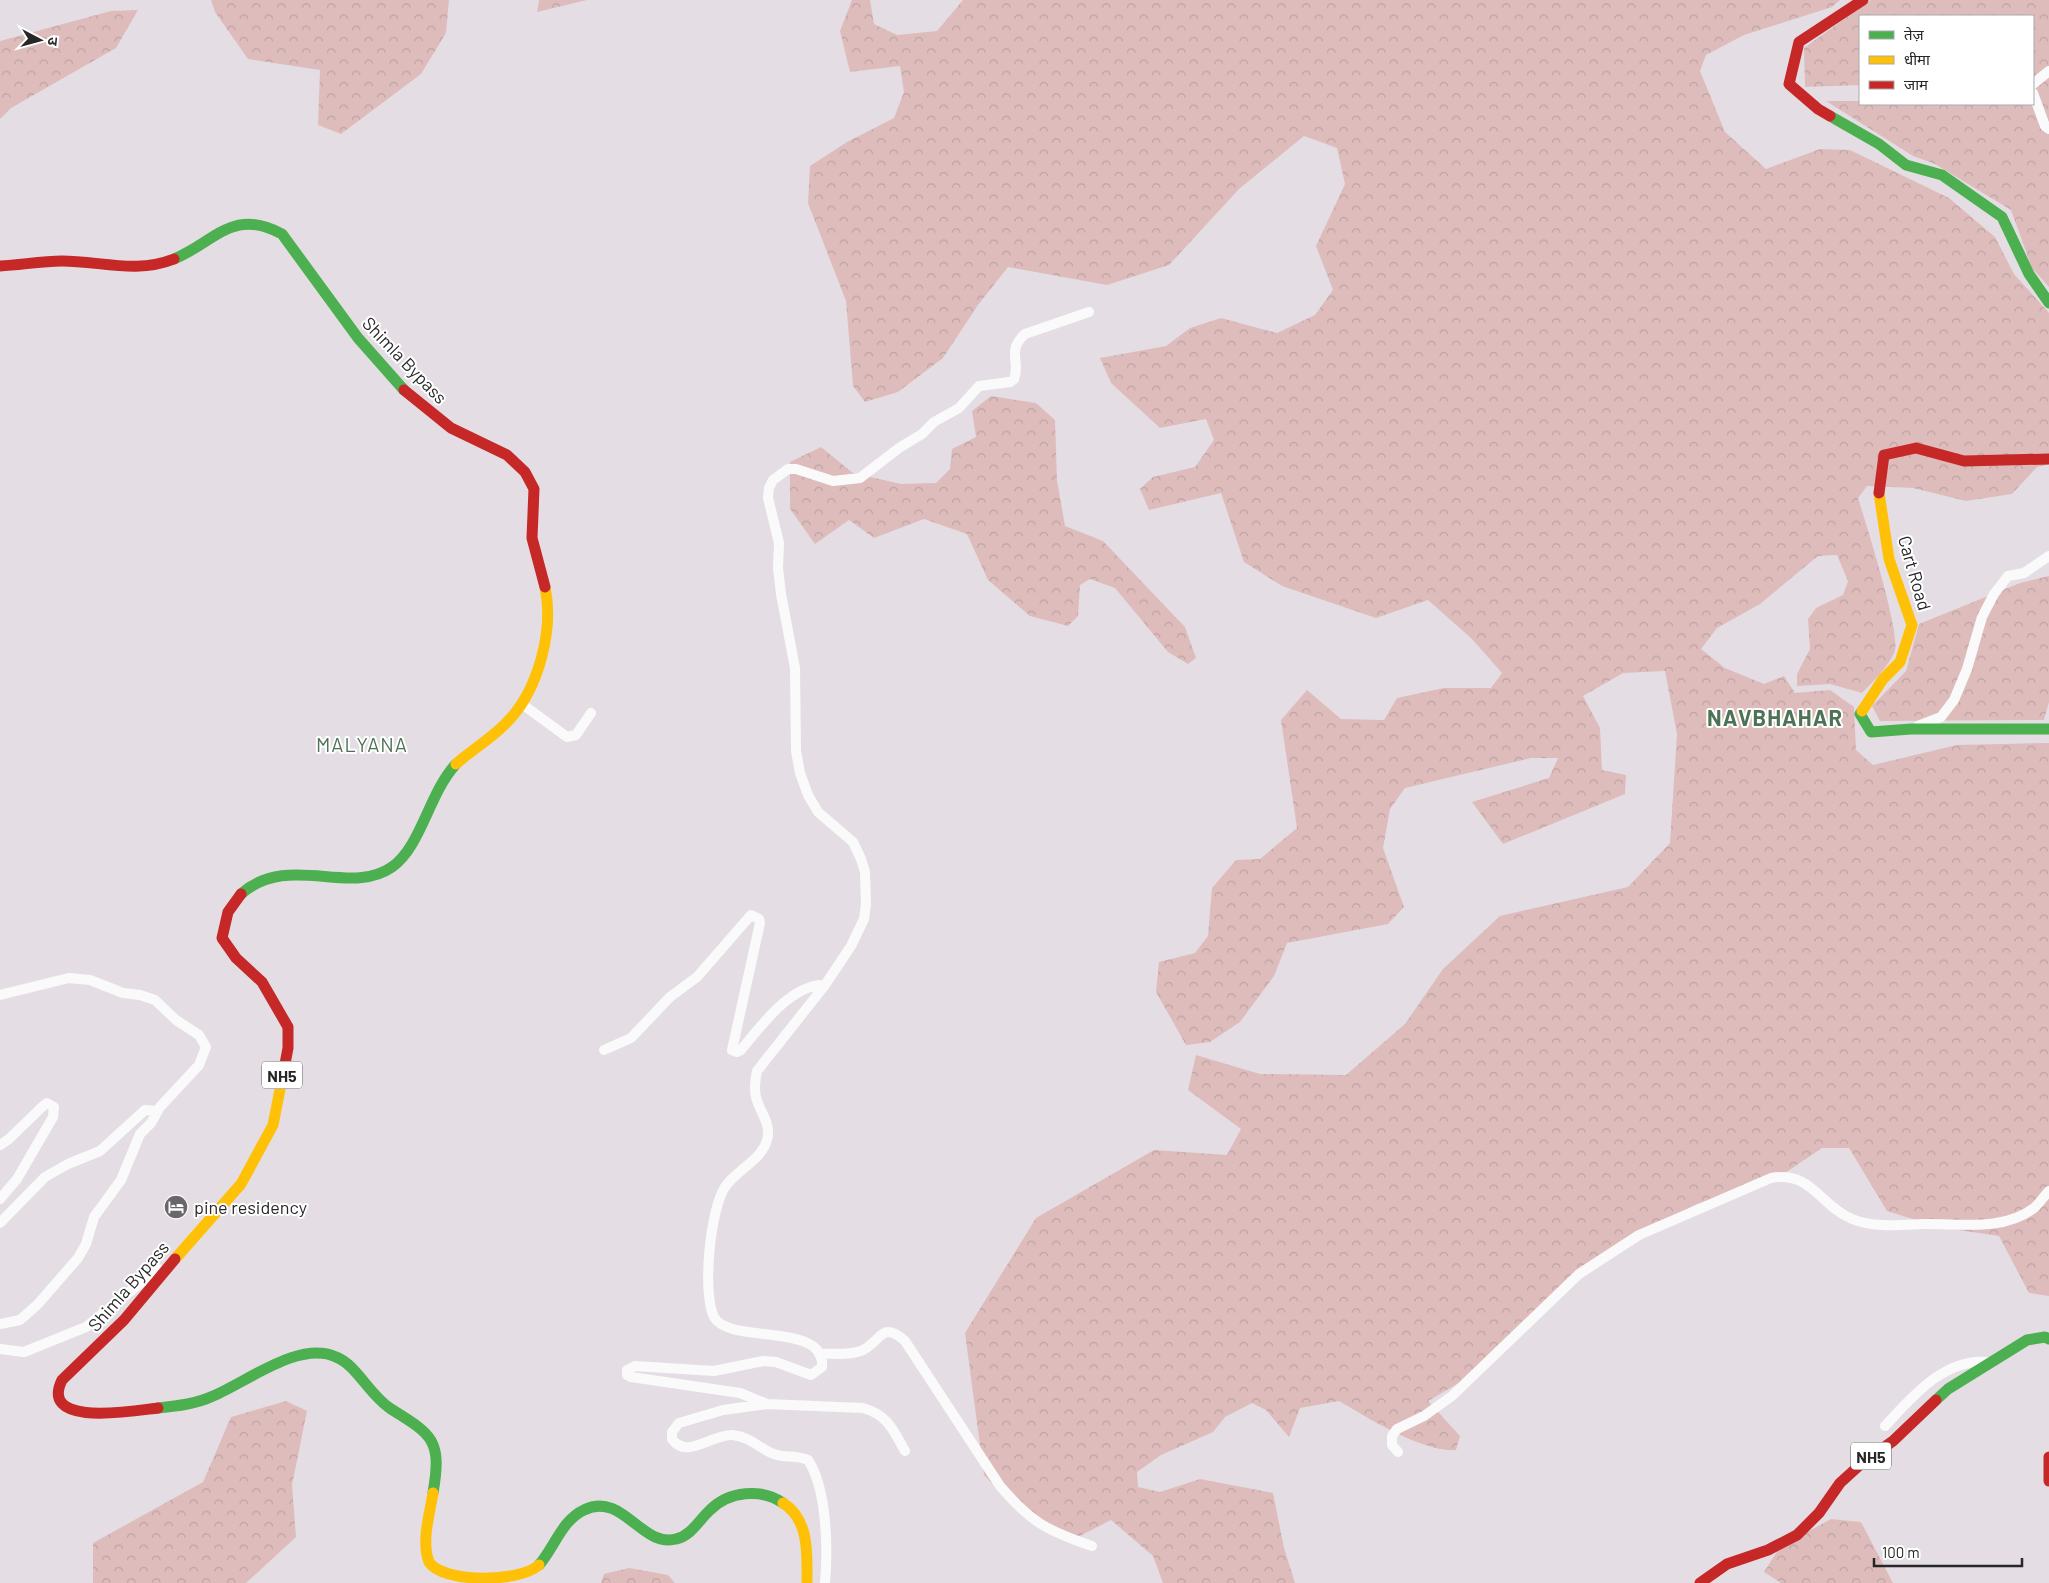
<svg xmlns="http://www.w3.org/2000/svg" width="2049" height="1583" font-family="Barlow,'Noto Sans Devanagari',sans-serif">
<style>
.forest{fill:url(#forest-crowns)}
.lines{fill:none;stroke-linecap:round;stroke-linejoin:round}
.street{stroke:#fbfafb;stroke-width:10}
.fast{stroke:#4caf50;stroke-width:11}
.slow{stroke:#ffc107;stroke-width:11}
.jam{stroke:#c62828;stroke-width:11}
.labels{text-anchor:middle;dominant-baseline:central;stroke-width:4;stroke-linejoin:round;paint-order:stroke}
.shield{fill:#fff;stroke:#686868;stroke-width:1}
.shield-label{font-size:16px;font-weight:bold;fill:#272727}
.street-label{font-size:18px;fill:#272727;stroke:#fff}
.poi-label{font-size:18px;fill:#272727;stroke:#fff;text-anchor:start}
.quarter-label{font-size:20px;letter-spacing:1px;fill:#4d7255;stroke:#fff}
.district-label{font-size:22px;font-weight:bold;letter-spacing:1px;fill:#4d7255;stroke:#fff}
</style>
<defs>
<pattern id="forest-crowns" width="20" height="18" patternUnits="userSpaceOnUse" patternTransform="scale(1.25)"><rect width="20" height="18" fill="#debcbc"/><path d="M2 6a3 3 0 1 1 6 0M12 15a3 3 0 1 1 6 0" fill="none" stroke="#bea2a2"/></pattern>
</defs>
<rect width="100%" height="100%" fill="#e4dee4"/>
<path class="forest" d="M211 0H449L446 33 421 74 341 134 318 125 320 70 248 59 215 12Z
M539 0H587L537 12Z
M852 0H870L874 24 897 35 937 31 963 0H1840L1832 7 1744 35 1706 55 1700 71 1725 132 1766 169 1820 149 1850 150 1949 198 1995 237 2014 274 2049 313V464L2037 467 2012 494 1966 501 1913 488 1867 486 1858 498C1866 524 1900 630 1895 650 1891 664 1872 683 1862 693L1830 684 1797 686V674L1810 649 1808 619 1816 608 1843 595 1848 581 1837 555 1818 556 1760 604 1717 628 1701 649 1725 668 1764 684 1784 676 1795 693 1830 690 1854 707 1856 750 1873 765 1957 745 2049 743V1296L2029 1293 1999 1236 1938 1227 1887 1211 1849 1148H1822L1776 1179 1697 1204 1591 1261 1464 1380 1428 1401 1460 1436 1456 1450C1424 1453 1368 1418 1339 1401L1300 1408 1289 1437 1266 1410 1252 1403 1225 1417 1213 1432 1161 1455 1137 1472 1138 1487 1160 1492 1200 1479 1273 1493 1284 1548 1295 1583H1163L1153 1556 1111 1520 1068 1542 1030 1522 984 1475 965 1333 1036 1218 1154 1150 1227 1155 1241 1129 1188 1090 1196 1055 1260 1074 1346 1075 1405 1024 1443 969 1500 916 1628 887 1670 843 1677 734 1665 671 1623 673 1583 696 1600 728 1602 770 1626 775 1625 794 1503 844 1472 802 1549 778 1558 758H1531L1405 788 1390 809 1383 848 1404 907 1388 924 1287 943 1274 976 1240 1022 1210 1042 1186 1045 1156 992 1159 962 1195 953 1208 936 1212 888 1236 860 1260 859 1297 828 1281 720 1307 690 1341 719 1384 720 1397 698 1444 688H1491L1502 673 1472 639 1428 600 1376 618 1282 586 1244 562 1221 493 1149 510 1140 489 1153 477 1195 467 1214 440 1206 419 1160 428 1111 383 1100 358 1166 346 1190 328 1221 318 1277 333 1315 315 1333 290 1316 246 1345 184 1337 148 1304 136 1239 189 1169 265 1107 285 1008 267 978 305 943 358 898 392 865 402 853 386 846 301 808 203 810 166 847 142 894 118 904 92 900 66 850 72 840 31Z
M1871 0H2049V287L2032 268 2011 210 1935 164 1913 156 1826 101H1860V104H2033V16H1860V85L1805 87 1804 48Z
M138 10 116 48 11 108 0 119V41L111 11Z
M991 396 1036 403 1055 420 1057 480 1065 526 1103 541 1185 627 1196 658 1188 664 1168 652 1115 588 1090 579 1080 585 1078 616 1068 626 1030 616 988 580 967 534 924 519 874 538 849 520 815 544 790 509V462L821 447 853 473 901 484 936 483 950 469 952 449 976 437 972 411Z
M2049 576V702L2044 720 1880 721 1872 706 1906 671 1919 624 2020 583Z
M286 1401 307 1411 292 1485 296 1537 246 1583H93V1543L203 1482 231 1417Z
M1831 1519 1861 1522 1893 1583H1781L1764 1572 1780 1547Z
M629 1568 668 1575 675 1583H601L604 1574Z"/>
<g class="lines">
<path class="street" d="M2033 84 2049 71
M2033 93 2045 126 2049 129
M522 704 567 737 576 735 591 713
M1918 726 1941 717 1954 700 1967 669 1982 617 1994 594 2008 576 2024 573 2049 556
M0 995 69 978 90 980 123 993 140 995 155 1000 176 1020 199 1035 206 1047 199 1065 160 1107 151 1123 140 1134 121 1180 94 1217 86 1244 78 1258 38 1304 20 1320 0 1324
M604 1050 631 1038 670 997 697 977 751 915 759 919 760 923 732 1050 737 1052 741 1050C760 1027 792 983 825 985
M0 1145 9 1139 43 1106 47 1103 54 1107 53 1117 17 1179 0 1199
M0 1223 45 1177 68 1164 100 1151 145 1110 157 1111
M0 1349 24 1352 86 1327 158 1269
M819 1354C833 1353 850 1356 863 1350 881 1341 882 1320 905 1341L1000 1486C1031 1522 1047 1531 1092 1546
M767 1404 740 1393 631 1377 627 1375V1370L635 1366 714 1371 763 1361 776 1362 811 1375 822 1367C826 1321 729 1345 714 1317 702 1293 710 1210 725 1187 736 1170 761 1161 767 1140 772 1124 759 1111 756 1097 754 1088 755 1080 757 1071L825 985 851 946 864 919 866 904 865 872 861 859 853 842 818 812 808 795 800 773 796 751 795 668 781 594 778 568 779 543 768 498 769 488 773 480 788 469H796L833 481 860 478 899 448 922 434 934 422 959 408 979 386 1010 382 1014 379C1021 362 1006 351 1025 334L1089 312
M1885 1426C1912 1397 1944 1358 1988 1362
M1398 1452 1392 1445V1436L1397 1429 1424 1416 1452 1396 1579 1274 1639 1235 1771 1178C1812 1171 1819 1205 1852 1219 1874 1228 1900 1225 1923 1224 1960 1223 2002 1232 2034 1208 2040 1203 2044 1196 2049 1191
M825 1583C828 1548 827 1489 808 1460 797 1455 785 1458 774 1454 758 1448 752 1437 732 1435 712 1434 687 1460 672 1439V1432L679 1423 723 1410 767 1404 863 1408C888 1415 893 1430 905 1451"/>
<path class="fast" d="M1830 116 1879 144 1906 165 1942 175 2002 217 2029 274 2049 303
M174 259C215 242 233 207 282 234L358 338 404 390
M1862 711 1860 714 1871 732 1911 729H2049
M241 894C289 852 349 897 392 867 421 847 429 793 456 764
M1936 1400 1948 1389 2027 1340 2045 1337 2049 1339
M158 1408C177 1406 196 1404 213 1396 247 1382 299 1340 336 1357 357 1365 369 1395 391 1409 433 1435 442 1440 433 1493
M539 1565C554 1548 562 1520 584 1510 623 1491 641 1548 676 1539 691 1536 699 1520 710 1510 729 1491 761 1488 783 1503"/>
<path class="slow" d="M1862 711 1883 679 1900 662 1912 625 1889 559 1879 493
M456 764C473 749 494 737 509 720 539 688 554 629 545 587
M175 1259 241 1184 273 1125 285 1064
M433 1493C430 1513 421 1541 429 1562 442 1583 519 1583 539 1565
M783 1503C810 1520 807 1555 807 1583"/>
<path class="jam" d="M1830 116 1818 109 1789 84 1799 42 1863 0
M0 266C21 265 41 261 62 261 100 261 137 274 174 259
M404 390 451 428 507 455 525 472 534 489 532 538 545 587
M1879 493 1884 455 1916 448 1964 461 2049 459
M241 894 228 912 222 938 236 958 262 982 288 1027V1048L285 1064
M158 1408C138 1410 38 1429 62 1380L124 1320 175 1259
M2049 1457V1481
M1700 1583 1727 1564 1768 1550 1797 1535 1819 1513 1840 1483 1862 1463 1893 1441 1936 1400"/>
</g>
<defs>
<g id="hotel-disc" transform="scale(1.25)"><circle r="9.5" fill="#696769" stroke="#fff"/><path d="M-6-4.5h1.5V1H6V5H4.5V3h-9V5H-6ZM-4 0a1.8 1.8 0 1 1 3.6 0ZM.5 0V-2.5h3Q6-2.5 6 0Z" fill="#fff"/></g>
</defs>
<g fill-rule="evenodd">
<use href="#hotel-disc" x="176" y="1207"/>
</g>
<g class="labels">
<g class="shield">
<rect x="262" y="1061.5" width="40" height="27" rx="4"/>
<rect x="1851" y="1442.5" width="40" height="27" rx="4"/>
</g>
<g class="shield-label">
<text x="282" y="1075">NH5</text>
<text x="1871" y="1456">NH5</text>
</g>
<g class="street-label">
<text transform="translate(405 360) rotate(46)">Shimla Bypass</text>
<text transform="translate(1915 573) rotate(74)">Cart Road</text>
<text transform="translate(128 1286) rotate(-49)">Shimla Bypass</text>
</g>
<g class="poi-label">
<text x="194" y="1207">pine residency</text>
</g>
<g class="quarter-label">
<text x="362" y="744">MALYANA</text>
</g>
<g class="district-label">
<text x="1775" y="717">NAVBHAHAR</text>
</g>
</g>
<rect x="1859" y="15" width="175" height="90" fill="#ffffff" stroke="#a9a9a9"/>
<rect x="1869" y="31" width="25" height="8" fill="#4caf50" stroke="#a9a9a9"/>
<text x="1904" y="40" font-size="15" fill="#272727">तेज़</text>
<rect x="1869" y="56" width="25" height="8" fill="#ffc107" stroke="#a9a9a9"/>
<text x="1904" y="65" font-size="15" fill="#272727">धीमा</text>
<rect x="1869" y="81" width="25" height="8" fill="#c62828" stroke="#a9a9a9"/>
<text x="1904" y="90" font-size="15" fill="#272727">जाम</text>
<g transform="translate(40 40) rotate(96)" stroke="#ffffff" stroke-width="4" paint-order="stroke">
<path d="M0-4L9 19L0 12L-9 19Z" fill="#272727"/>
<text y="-8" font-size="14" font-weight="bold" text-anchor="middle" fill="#272727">उ</text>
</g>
<path d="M1874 1558v8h148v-8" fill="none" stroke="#272727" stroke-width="2.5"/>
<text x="1882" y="1558" font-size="15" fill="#272727" stroke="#ffffff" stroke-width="4" paint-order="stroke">100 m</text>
</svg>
